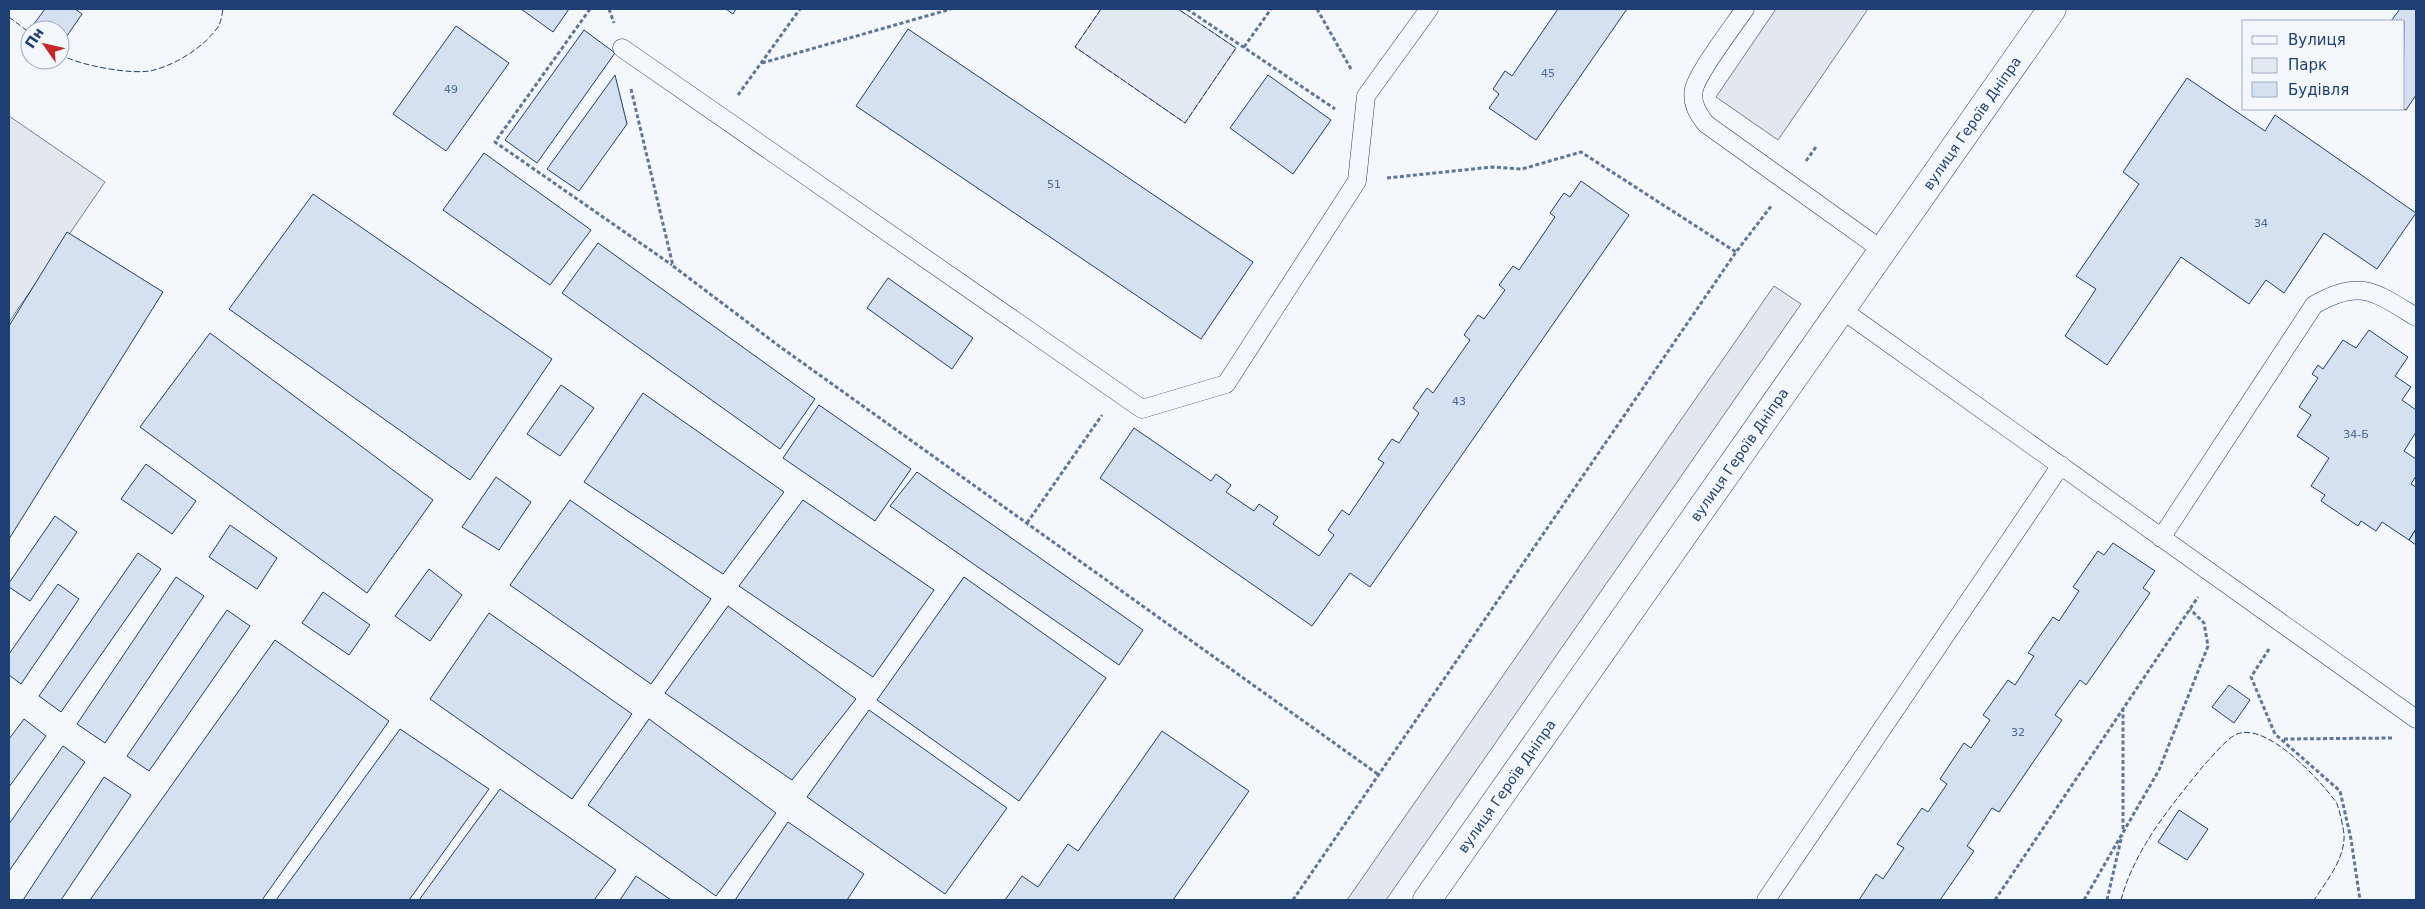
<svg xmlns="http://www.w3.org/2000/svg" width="2425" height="909" font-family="'DejaVu Sans',sans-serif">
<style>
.green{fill:#e3e9f0;stroke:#687fa3}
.parking{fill:#e3e8f0;stroke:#687fa3}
.building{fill:#d5e0f0;stroke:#1d3f73}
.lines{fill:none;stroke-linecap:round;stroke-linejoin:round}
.service-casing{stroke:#1d3f73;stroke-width:19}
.secondary-casing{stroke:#1d3f73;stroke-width:29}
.path{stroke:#5e769c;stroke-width:3;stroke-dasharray:4 2.5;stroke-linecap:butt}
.service{stroke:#f4f7fb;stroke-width:18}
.secondary{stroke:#f4f7fb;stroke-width:28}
.fence{stroke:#1d3f73;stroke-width:1;stroke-dasharray:6 2.5;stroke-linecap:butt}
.labels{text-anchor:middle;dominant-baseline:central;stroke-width:4;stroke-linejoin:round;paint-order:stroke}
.number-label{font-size:11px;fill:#4b6792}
.street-label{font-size:14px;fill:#1d3f73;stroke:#f4f7fb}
</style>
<rect width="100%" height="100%" fill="#f4f7fb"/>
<path class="green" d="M1101 9H1178L1236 48 1185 123 1075 47Z"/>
<path class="parking" d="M1776 9H1868L1778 140 1716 97Z
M9 116 105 182 9 322Z
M1774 286 1801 304 1386 900H1347Z"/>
<path class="building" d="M45 9H75L82 14 60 46V30L31 28Z
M521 9H569L553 32Z
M726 9H736L733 14Z
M1558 9H1627L1536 140 1489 108 1499 94 1493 89 1505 71 1512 76Z
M2400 9H2416V95L2406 110 2403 109 2404 21H2391Z
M456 26 509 63 446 151 393 114Z
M908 29 1253 262 1201 339 856 106Z
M584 30 615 53 537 163 505 140Z
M615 75 627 124 579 191 547 169Z
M1268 75 1331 120 1293 174 1230 128Z
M2187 78 2265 131 2275 115 2416 213 2377 269 2324 233 2284 293 2266 280 2249 304 2181 257 2107 365 2065 336 2096 289 2076 276 2139 184 2123 172Z
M484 153 591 230 550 285 443 210Z
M1581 181 1629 215 1370 587 1350 573 1312 626 1100 478 1134 428 1211 481 1216 474 1231 485 1226 492 1254 511 1259 504 1278 517 1273 524 1319 556 1334 535 1328 530 1342 510 1349 515 1384 463 1378 459 1392 439 1399 443 1419 413 1413 408 1427 388 1433 393 1470 340 1464 335 1478 315 1484 319 1505 290 1499 285 1513 266 1519 270 1555 217 1550 213 1564 193 1570 197Z
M313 194 552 359 470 480 229 309Z
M67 232 163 292 9 539V326Z
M598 243 815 399 780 449 562 293Z
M888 278 973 338 952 369 867 308Z
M2369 330 2408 357 2395 376 2411 387 2402 400 2416 410V432L2404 451 2416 459V476L2411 484 2416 487V529L2409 540 2382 522 2376 531 2361 521 2358 526 2321 501 2325 495 2311 486 2329 458 2297 436 2311 415 2299 407 2318 378 2312 374 2318 365 2323 369 2343 340 2356 348Z
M210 333 433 500 367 593 140 427Z
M561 385 594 408 560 456 527 434Z
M643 393 784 492 723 574 584 482Z
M819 405 911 469 875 521 783 458Z
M146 464 196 501 172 534 121 499Z
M917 472 1143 630 1119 665 890 506Z
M496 477 531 502 499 550 462 527Z
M570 500 711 599 651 684 510 585Z
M803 500 934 590 873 677 739 586Z
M55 516 77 532 30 601 9 587V583Z
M230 525 277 558 257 589 209 557Z
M2416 529V545L2409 540Z
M2113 543 2155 571 2143 588 2150 593 2086 685 2080 680 2055 715 2062 720 1999 812 1992 808 1967 846 1974 851 1940 900H1859L1876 874 1883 879 1904 848 1897 844 1922 808 1928 812 1947 784 1940 779 1964 743 1971 748 1990 720 1983 715 2008 680 2015 685 2034 656 2028 653 2053 617 2059 621 2079 591 2073 587 2098 551 2104 555Z
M138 553 161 569 61 712 39 696Z
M429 569 462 595 430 641 395 616Z
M176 577 204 596 105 743 77 724Z
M964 577 1106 678 1019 801 877 700Z
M58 584 79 599 21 684 9 675V654Z
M323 592 370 625 349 655 302 623Z
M728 606 856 699 792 780 665 693Z
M227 610 250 626 149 771 127 756Z
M489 613 632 714 572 799 430 699Z
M275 640 389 721 262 900H90Z
M2229 685 2250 700 2234 723 2212 707Z
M869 710 1007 808 945 894 807 797Z
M24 719 46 736 9 787V739Z
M649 719 776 813 716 896 588 805Z
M400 729 489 789 409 900H276Z
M1162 731 1249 791 1173 900H1005L1022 876 1038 887 1068 844 1078 851Z
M63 746 85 762 9 871V824Z
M104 777 131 795 61 900H23Z
M500 789 616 870 594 900H419Z
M2179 810 2208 829 2187 860 2158 842Z
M788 822 864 874 847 900H735Z
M636 876 671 900H620Z"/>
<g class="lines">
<g class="service-casing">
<path id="service" d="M1745 9C1734 25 1698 72 1694 89 1691 103 1698 114 1706 124L1882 250
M622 48 1142 409 1226 384 1357 181 1366 96 1429 9
M1841 309 2416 719
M2161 538 2314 305C2360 278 2375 292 2416 317
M1766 900 2061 465"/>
</g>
<g class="secondary-casing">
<g id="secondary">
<path id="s1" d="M1427 900 2052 9"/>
</g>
</g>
<path class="path" d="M590 9 495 142 672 265
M609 9 614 23
M1187 9 1335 109
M1317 9 1351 69
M1244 47 1271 9
M762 63 951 9
M631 89 673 266 779 346 1379 775
M738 95 800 9
M1806 161 1816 147
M1387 178 1492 167 1522 169 1581 152 1736 252
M1027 523 1102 415
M2269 649 2251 677 2275 734 2340 791 2351 839 2360 900
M2284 739 2393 738
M2123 829V710
M1293 900 1736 252 1772 205
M1995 900 2198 597
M2084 900 2159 770 2208 646 2204 623 2190 609
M2107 900 2122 835"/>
<use href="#service" class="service"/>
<use href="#secondary" class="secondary"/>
<path class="fence" d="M1101 9 1075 47 1185 123 1236 48 1178 9
M9 17 30 33
M60 54C76 65 135 76 154 70 177 64 204 47 218 27 221 23 222 14 223 9
M2121 900C2135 848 2171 806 2204 765 2212 757 2227 738 2237 734 2267 722 2320 780 2336 802 2339 807 2345 833 2344 839 2343 861 2326 882 2314 900"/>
</g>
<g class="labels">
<g class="number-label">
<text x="1548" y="73">45</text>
<text x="451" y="89">49</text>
<text x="1054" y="184">51</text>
<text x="2261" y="223">34</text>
<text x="1459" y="401">43</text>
<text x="2356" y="434">34-Б</text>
<text x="2018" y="732">32</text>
</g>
<g class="street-label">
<text stroke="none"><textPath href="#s1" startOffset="949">вулиця Героїв Дніпра</textPath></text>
<text stroke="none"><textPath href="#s1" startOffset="544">вулиця Героїв Дніпра</textPath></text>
<text stroke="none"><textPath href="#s1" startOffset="139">вулиця Героїв Дніпра</textPath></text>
</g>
</g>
<rect width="2425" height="909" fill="none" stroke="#1d3f73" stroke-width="20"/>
<rect x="2242" y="20" width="162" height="90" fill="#f4f7fb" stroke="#9eadc5"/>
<rect x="2252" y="36" width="25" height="8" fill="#f4f7fb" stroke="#9eadc5"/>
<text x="2288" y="45" font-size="15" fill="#1d3f73">Вулиця</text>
<rect x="2252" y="58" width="25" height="15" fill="#e3e9f0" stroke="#9eadc5"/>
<text x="2288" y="70" font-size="15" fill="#1d3f73">Парк</text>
<rect x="2252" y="82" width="25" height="15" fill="#d5e0f0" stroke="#9eadc5"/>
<text x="2288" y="95" font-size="15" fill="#1d3f73">Будівля</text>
<g transform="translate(45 45) rotate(304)"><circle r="24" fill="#f4f7fb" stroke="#9eadc5"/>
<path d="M0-4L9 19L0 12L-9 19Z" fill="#c62828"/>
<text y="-8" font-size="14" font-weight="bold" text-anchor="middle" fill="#1d3f73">Пн</text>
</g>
</svg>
